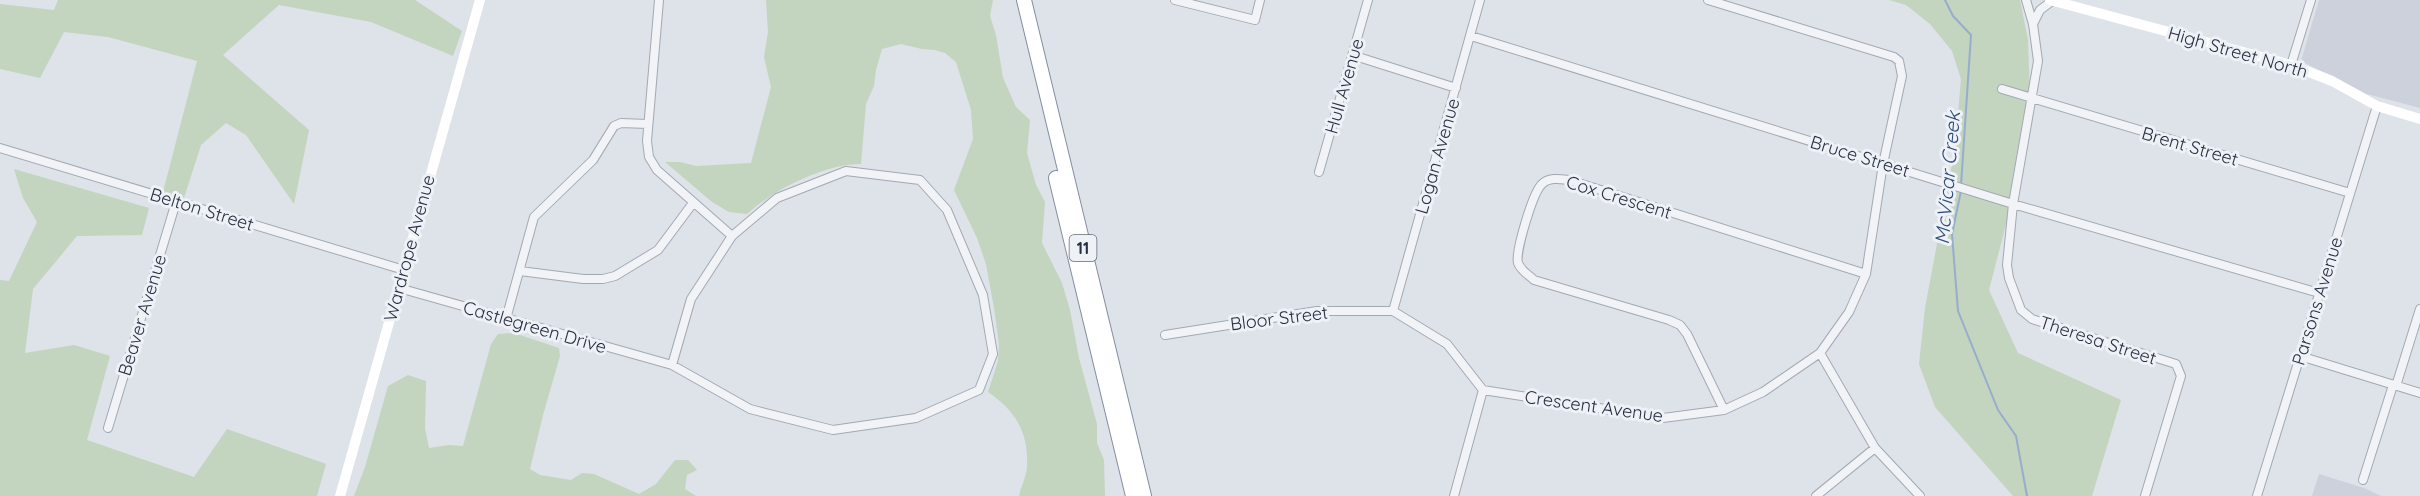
<svg xmlns="http://www.w3.org/2000/svg" width="2420" height="496" font-family="Quicksand,sans-serif">
<style>
.built{fill:#ccd1db}
.green{fill:#c3d4bf}
.lines{fill:none;stroke-linecap:round;stroke-linejoin:round}
.stream{stroke:#97adcc;stroke-width:2}
.street-casing{stroke:#a3a9b3;stroke-width:10}
.highway-casing{stroke:#858ea1;stroke-width:16}
.street{stroke:#f1f3f7;stroke-width:8}
.secondary{stroke:#fff;stroke-width:10}
.highway{stroke:#fff;stroke-width:14}
.labels{text-anchor:middle;dominant-baseline:central;stroke-width:6;stroke-linejoin:round;paint-order:stroke}
.shield{fill:#eef1f6;stroke:#626977;stroke-width:1.5}
.shield-label{font-size:16px;font-weight:bold;fill:#262f41}
.street-label{font-size:18px;fill:#262f41;stroke:#eef1f6}
.water-label{font-size:20px;font-style:italic;fill:#2d4b78;stroke:#eef1f6}
</style>
<rect width="100%" height="100%" fill="#dee2e9"/>
<path class="built" d="M2319 0H2420V108L2367 94 2301 61Z
M2319 474 2364 488 2381 496H2312Z"/>
<path class="green" d="M58 0H415L462 31 453 56 371 22 279 5 223 55 309 130 294 204 246 135 226 123 201 145 184 198 163 192 197 61 108 37 64 32 40 78 0 69V4L54 10Z
M766 0H993L990 16 996 35 1003 78 1016 107 1030 120 1027 153 1036 185 1045 202 1042 243 1062 283 1070 310 1079 358 1097 424V443L1104 460 1105 496H1019C1021 487 1026 477 1027 468 1029 433 1016 411 988 392L998 361 999 344 994 308 986 264 977 238 954 190 973 139 971 110 956 62 945 53 935 50 922 49 901 44 882 49 876 70 874 86 866 104 861 164C824 164 773 190 747 214L729 212 712 202 665 162H680L696 166 751 163 771 87 764 57 768 32Z
M1889 0H2020L2028 40 2030 99 2011 205 1989 290 2018 353 2121 400 2092 496H2013L1935 407 1919 364 1925 308 1955 148 1961 79 1952 51 1930 24 1906 5Z
M14 169 149 208 142 235 77 236 33 289 25 353 74 345 110 356 87 440 194 477 227 429 326 464 317 496H0V280L9 281 37 222 23 198Z
M514 333 559 348 560 356 543 415 530 469 540 475 571 480 582 473 594 474 639 494 656 484 675 460H688L697 470 687 475 685 489 696 496H354L365 467 388 386 408 375 426 381 425 428 429 448 449 445 463 446 491 344 498 334Z"/>
<g class="lines">
<path class="stream" d="M1945 0 1953 16 1971 35 1961 185
M1961 191 1952 234 1958 311 1998 410 2016 436 2027 496"/>
<g class="street-casing">
<path id="street" d="M659 0 647 141 649 157 657 170 732 236
M1175 0 1255 20 1260 0
M2026 0 2033 24 2038 61 2013 204 2007 265 2009 278 2021 310 2032 319 2176 364 2181 376 2145 496
M2033 24 2040 10 2052 1
M1471 36 2013 204 2319 293
M1352 55 1456 88
M2291 65 2311 0
M2002 89 2350 193
M0 148 404 270
M1319 172 1368 0
M520 271 583 279H603L615 276 658 250 693 203
M399 288 672 365 750 409 833 430 916 418 979 390 993 354 983 295 947 210 920 180 846 171 777 198 732 236 691 299 672 365
M1393 311 1447 344 1483 390 1663 418 1724 410 1763 392 1820 353 1849 312 1866 274 1883 164 1902 76 1899 61 1894 57 1708 0
M1393 311 1480 0
M506 319 534 217 593 160 614 126 621 123 648 124
M1165 335 1317 311H1393
M1820 353 1875 448 1920 496
M2300 356 2420 393
M2396 386 2420 309
M1724 410 1687 334 1680 325 1669 320 1534 280C1529 275 1521 271 1518 263 1515 252 1533 192 1542 184 1549 177 1560 179 1569 180L1866 274
M108 428 176 202
M2363 480 2393 385
M1454 496 1483 390
M1816 496 1875 448
M2257 496 2377 106"/>
</g>
<g class="highway-casing">
<path id="highway" d="M1024 0 1144 496
M1056 178 1133 496"/>
</g>
<use href="#street" class="street"/>
<path class="secondary" d="M2050 0 2291 65 2332 81 2377 106 2420 119
M340 496 480 0"/>
<use href="#highway" class="highway"/>
</g>
<g class="labels">
<rect class="shield" x="1069.5" y="235" width="27" height="26" rx="4.5"/>
<g class="shield-label">
<text x="1083" y="248">11</text>
</g>
<g class="street-label">
<text transform="translate(2238 52) rotate(16)">High Street North</text>
<text transform="translate(1344 86) rotate(-74)">Hull Avenue</text>
<text transform="translate(2190 146) rotate(16)">Brent Street</text>
<text transform="translate(1437 156) rotate(-74)">Logan Avenue</text>
<text transform="translate(1860 156) rotate(17)">Bruce Street</text>
<text transform="translate(1619 197) rotate(17)">Cox Crescent</text>
<text transform="translate(202 209) rotate(17)">Belton Street</text>
<text transform="translate(409 248) rotate(-75)">Wardrope Avenue</text>
<text transform="translate(2317 301) rotate(-73)">Parsons Avenue</text>
<text transform="translate(142 315) rotate(-73)">Beaver Avenue</text>
<text transform="translate(1279 318) rotate(-7)">Bloor Street</text>
<text transform="translate(535 327) rotate(16)">Castlegreen Drive</text>
<text transform="translate(2098 340) rotate(18)">Theresa Street</text>
<text transform="translate(1594 406) rotate(8)">Crescent Avenue</text>
</g>
<g class="water-label">
<text transform="translate(1947 178) rotate(-85)">McVicar Creek</text>
</g>
</g>
</svg>
